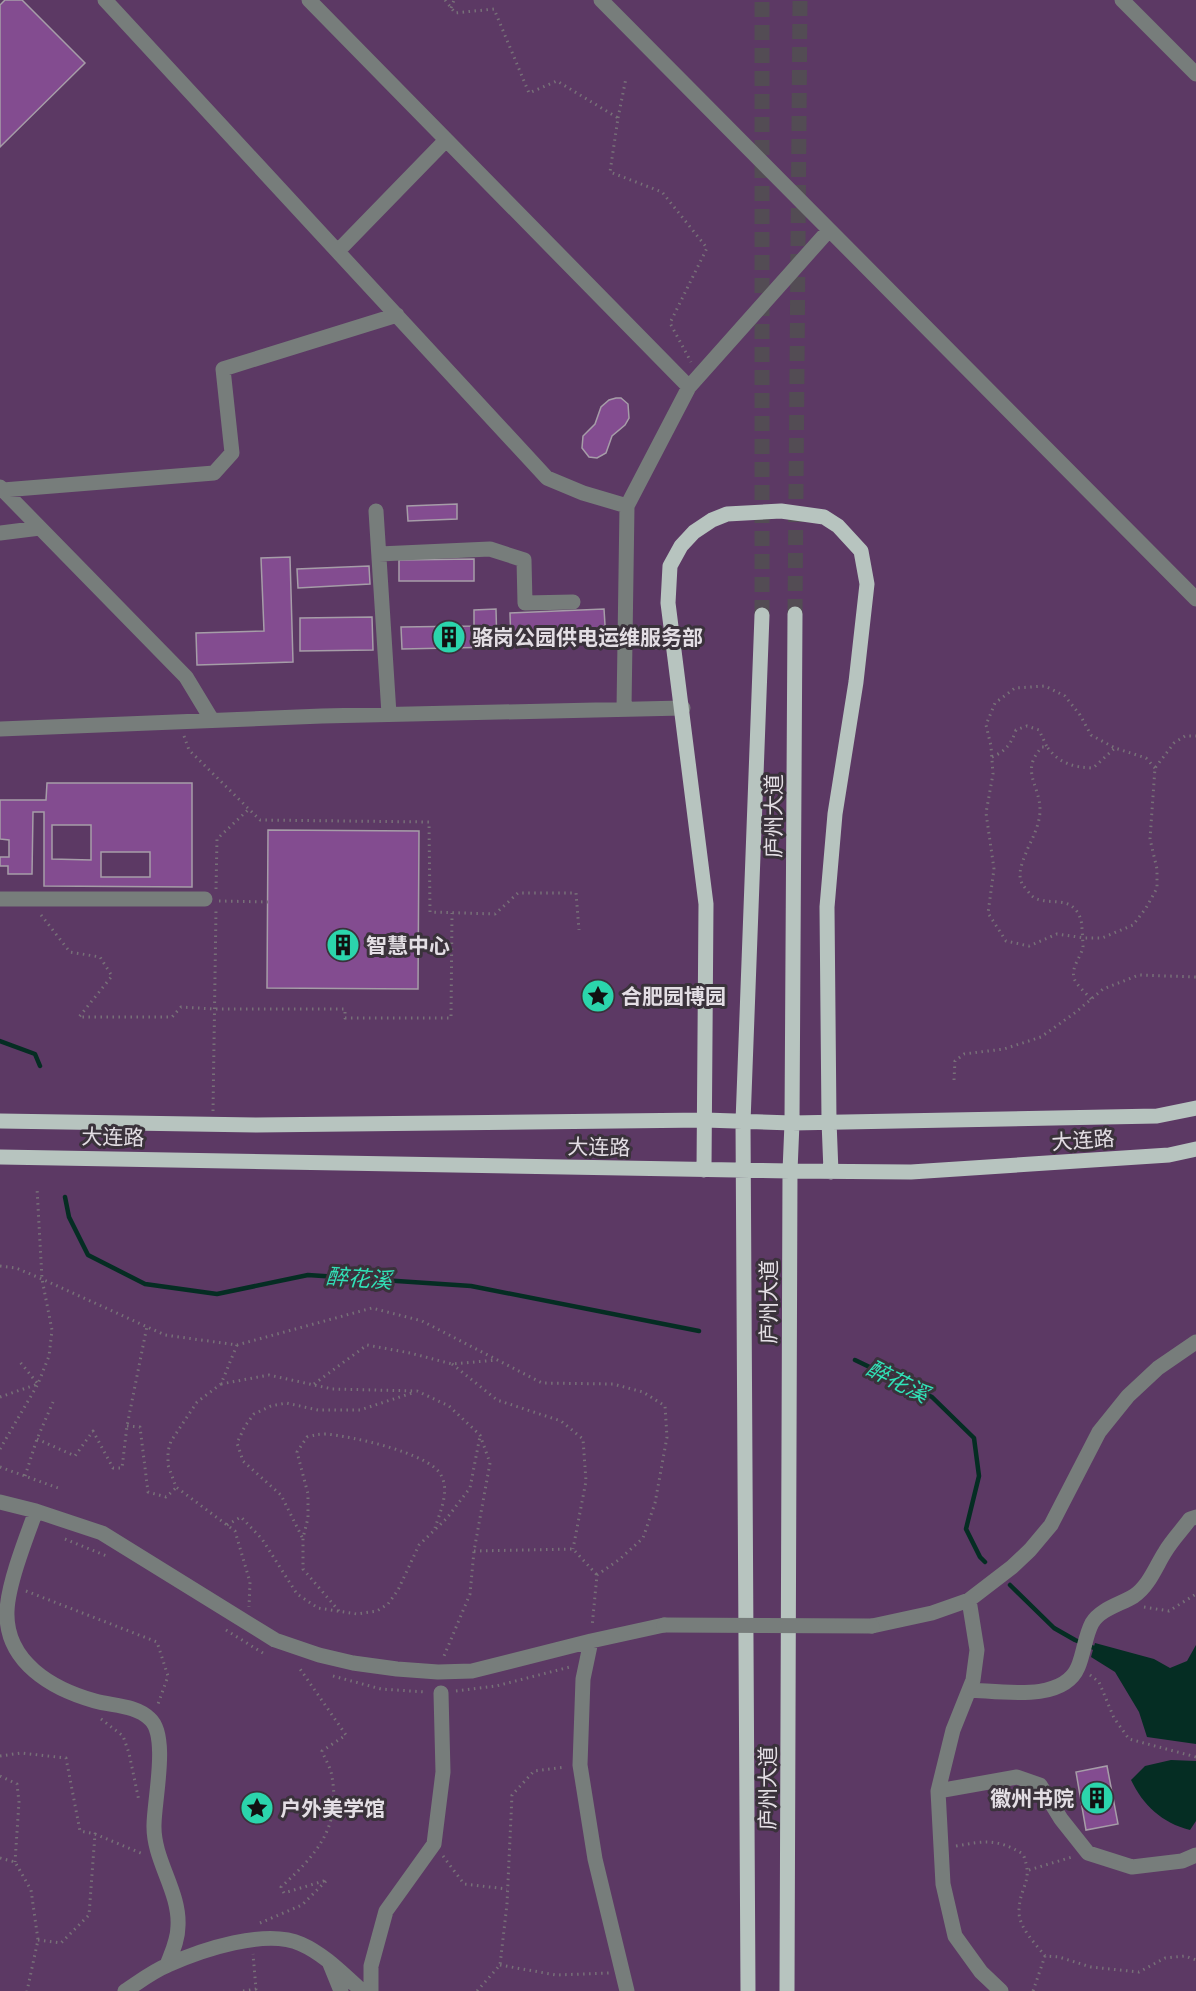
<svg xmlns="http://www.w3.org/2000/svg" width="1196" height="1991" font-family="'Archivo Narrow','Noto Sans SC',sans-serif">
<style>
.green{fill:#5c3964}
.water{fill:#052d23}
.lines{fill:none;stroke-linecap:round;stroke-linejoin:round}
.stream{stroke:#052d23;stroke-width:4.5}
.building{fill:#834c90;stroke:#a69da8;stroke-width:1.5;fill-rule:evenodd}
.major-tunnel{stroke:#534c54;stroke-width:15;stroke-dasharray:15 8;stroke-linecap:butt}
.path{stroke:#777078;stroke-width:3;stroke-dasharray:1.5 4.5;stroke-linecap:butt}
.minor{stroke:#777d7b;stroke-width:15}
.major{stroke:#b7c4bf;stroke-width:15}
.minor-bridge{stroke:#777d7b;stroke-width:15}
.labels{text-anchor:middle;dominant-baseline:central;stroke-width:6;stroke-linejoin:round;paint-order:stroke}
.poi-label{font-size:21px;font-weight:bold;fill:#e3dee4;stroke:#3a323b;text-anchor:start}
.street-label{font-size:21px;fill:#e3dee4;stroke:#3a323b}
.water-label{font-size:22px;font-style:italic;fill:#31e2b7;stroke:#3a323b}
</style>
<rect width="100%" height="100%" fill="#3a323b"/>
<path class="green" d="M0 0H1196V1991H0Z"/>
<path class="water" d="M1095 1643 1154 1659 1170 1668 1187 1661 1196 1645V1744L1147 1737 1139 1712 1115 1672 1091 1657Z
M1171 1760 1196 1761V1821L1190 1830C1162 1823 1143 1805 1131 1780L1145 1766Z"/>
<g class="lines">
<path class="stream" d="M0 1041 35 1054 40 1066
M65 1197 69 1217 88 1255 145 1284 217 1294 308 1275 471 1286 699 1331
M855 1360 932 1397 974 1438 979 1476 966 1529 980 1557 985 1562
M1010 1585 1054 1628 1075 1640 1094 1648"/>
</g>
<path class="building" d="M5 0H22L85 63 0 147V5Z
M616 398H621L628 404 629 418 625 425 612 436 606 453 597 458 589 457 582 448 583 436 595 424 601 407 609 400Z
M457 504V519L408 521 407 506Z
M290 557 293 662 197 665 196 633 264 631 261 558Z
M474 559V581H399V560Z
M369 566 370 584 298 588 297 569Z
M496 609 497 647 402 649 401 627 474 626V610Z
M604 609 606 641 511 645 510 613Z
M372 617 373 650 300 651V618Z
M47 783H192V887L44 886V812H33L32 874H8V866H0V857H9V840L0 839V800H46ZM52 825H91V860L52 859ZM101 852H150V877H101Z
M268 830 419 831 418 989 267 988Z
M1107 1766 1118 1824 1086 1830 1076 1772Z"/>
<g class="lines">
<path class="major-tunnel" d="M795 614 800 0
M762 615V0"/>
<path class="path" d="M445 0 455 13 494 9 529 93 557 81 618 118 610 172 662 192 707 248 670 323 691 362
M451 8 454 0
M618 118 626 78
M184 736 189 750 260 820 429 822 430 912 495 914 518 893H576L579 930
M992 757C1006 751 1011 744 1016 730L1027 726 1039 730 1047 747
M1155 768 1146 758 1115 748 1091 735 1080 715 1065 696 1045 686 1015 688 995 703 986 725 991 746 993 774 986 813 994 869 988 913 1006 941 1029 946 1057 934 1085 938H1102L1133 925 1146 908 1157 888V869L1150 839 1155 768 1174 743 1185 736H1196
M216 889 217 839 249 809
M219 901 268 902
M41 915 70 952 100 957 112 976 79 1017H172L181 1007 214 1009H345V1018H451L452 913
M1091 999C1086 993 1076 985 1074 978 1071 967 1081 957 1083 947 1083 944 1082 924 1081 920 1072 892 1047 908 1032 896 1029 893 1025 888 1023 885 1016 875 1023 861 1027 850 1033 837 1039 826 1040 812 1041 785 1019 772 1042 747H1047C1060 764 1073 767 1093 768L1115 748
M954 1080 955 1061 964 1054 1004 1049 1041 1037 1076 1012 1103 989 1139 975 1196 977
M213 1111 216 910
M0 1266 16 1268 42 1279 165 1335 237 1345 372 1308 422 1321 542 1383 613 1384 643 1392 665 1406 667 1437 655 1503 643 1538 620 1559 597 1575 592 1627
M237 1345 221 1384 197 1402 171 1441 168 1451V1465L176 1487 235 1531 250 1582 249 1607
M452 1364 497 1400 561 1421 583 1439 586 1481 573 1549
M221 1384 269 1375 332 1389 417 1391 449 1406 480 1435 490 1463 474 1551 470 1594 444 1656
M314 1384 367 1345 410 1353 452 1364 497 1360
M0 1397 38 1384 20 1362
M127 1426 140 1427 148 1492 166 1497 177 1487
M37 1439 75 1456 93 1431 113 1468H122L127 1426 147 1326
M0 1449 38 1384 49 1356 52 1330 42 1279 37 1188
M0 1467 58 1488
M25 1476 37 1439 53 1402
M227 1525 241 1517 262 1539 297 1594 318 1608 357 1614 377 1611 388 1604 398 1590 419 1545 447 1518 470 1488 480 1436
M302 1537 281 1495 243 1461 237 1443 245 1426 254 1414 271 1406 286 1403 318 1410H360L412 1393
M65 1539 109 1557
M474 1551 573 1549 597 1575
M26 1591 157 1642 168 1676 157 1707
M1144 1607 1169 1611 1196 1594
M339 1611 303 1569V1538L308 1518V1494L297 1452 307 1437C314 1435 319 1434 326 1434 350 1436 430 1453 441 1475 450 1491 440 1512 435 1528
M226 1630 266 1655
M1090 1675 1099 1682 1114 1718 1129 1739 1196 1757
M333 1676 381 1689 426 1692
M456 1691 496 1686 570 1667
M101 1719 123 1736 129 1753 139 1801
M0 1756 21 1753 66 1758 80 1831 95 1834
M0 1776 17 1784 19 1802 15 1862
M956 1846C985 1841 996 1838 1023 1854 1034 1882 1020 1885 1019 1910 1018 1927 1035 1943 1045 1956L1059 1957 1091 1967 1139 1972 1165 1958 1185 1956 1196 1960
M443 1856 464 1884 507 1889
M0 1858 15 1862 31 1890 38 1940 27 1991
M1029 1870 1072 1857
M260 1923 302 1905 327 1880 284 1893 281 1887C316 1855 341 1828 332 1777 331 1768 325 1759 322 1751L346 1735 298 1666
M38 1940 61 1943 89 1915 95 1834 143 1854
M500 1965 556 1975 609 1973
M243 1991 256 1989 253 1954
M477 1991 500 1965 507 1904 512 1795 534 1771 566 1767
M1033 1991 1045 1956"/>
<path class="minor" d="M105 0 547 478 583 493 627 506
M309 0 689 387
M601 0 1196 599
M1122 0 1196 74
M338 251 446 140
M0 487 186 677 212 720
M3 490 214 473 232 453 223 369 397 315
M376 511 389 714
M0 533 40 528
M379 554 490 549 524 560 525 603 573 602
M624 709 627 506 689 387 829 230
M0 729 322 716 683 708
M0 899H205
M0 1502 36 1511 102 1533 275 1640 319 1655 353 1663 397 1669 438 1672 472 1671 591 1641 664 1625
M36 1511C26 1538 8 1584 7 1611 5 1662 52 1689 95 1701 113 1706 136 1705 150 1719 169 1736 154 1801 154 1825 153 1860 180 1891 178 1926 178 1940 172 1952 167 1965
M969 1600 977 1650 973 1680 953 1730 938 1791 943 1884 955 1936 981 1972 1001 1991
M872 1626 932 1613 969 1600 1012 1567 1030 1550 1051 1525 1099 1432 1128 1396 1158 1368 1196 1342
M591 1641 583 1679 580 1765 595 1859 627 1991
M969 1690C1000 1691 1063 1703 1078 1667 1084 1653 1085 1636 1092 1623 1100 1609 1121 1604 1134 1596 1149 1586 1156 1566 1165 1552 1172 1540 1182 1530 1190 1519L1196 1517
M938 1791 1017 1777 1040 1785 1061 1819 1088 1853 1132 1867 1182 1861 1196 1855
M330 1964 341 1991
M125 1991C139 1982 153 1971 168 1965 201 1950 266 1928 301 1944 324 1954 343 1974 362 1991
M371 1991V1966L386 1911 434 1844 443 1772 441 1693"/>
<path class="major" d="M0 1121 256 1125 705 1120 792 1123 1157 1116 1196 1108
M0 1157 790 1171 911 1172 1169 1155 1196 1149
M704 1170 706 904 668 603 670 566 681 546 694 532 712 520 727 514 781 511 824 517 838 526 861 551 867 584 856 682 835 814 827 907 829 1121 831 1172
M748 1991 743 1122 762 615
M787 1991 790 1171 792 1123 795 614"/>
<path class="minor-bridge" d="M664 1625 872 1626"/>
</g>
<defs>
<g id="building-disc" transform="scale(1.725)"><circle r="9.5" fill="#2bd5ac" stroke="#3a323b"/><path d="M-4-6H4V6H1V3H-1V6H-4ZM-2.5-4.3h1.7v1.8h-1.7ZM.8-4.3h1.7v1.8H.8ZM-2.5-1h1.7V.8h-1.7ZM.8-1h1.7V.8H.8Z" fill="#111"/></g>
<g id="sight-disc" transform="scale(1.725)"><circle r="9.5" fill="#2bd5ac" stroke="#3a323b"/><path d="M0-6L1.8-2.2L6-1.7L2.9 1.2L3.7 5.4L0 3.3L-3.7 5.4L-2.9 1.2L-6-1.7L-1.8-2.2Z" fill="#111"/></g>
</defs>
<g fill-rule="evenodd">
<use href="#building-disc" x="449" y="637"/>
<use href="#building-disc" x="343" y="945"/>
<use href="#sight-disc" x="598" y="996"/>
<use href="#building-disc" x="1097" y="1798"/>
<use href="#sight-disc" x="257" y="1808"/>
</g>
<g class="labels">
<g class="poi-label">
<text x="472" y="637">骆岗公园供电运维服务部</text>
<text x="366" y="945">智慧中心</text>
<text x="621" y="996">合肥园博园</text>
<text x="1074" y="1798" text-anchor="end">徽州书院</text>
<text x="280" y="1808">户外美学馆</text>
</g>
<g class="street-label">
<text transform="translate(773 816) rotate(-90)">庐州大道</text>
<text transform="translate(113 1137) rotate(1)">大连路</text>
<text transform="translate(1083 1140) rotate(-4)">大连路</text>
<text transform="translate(599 1147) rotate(1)">大连路</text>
<text transform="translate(768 1302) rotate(-90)">庐州大道</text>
<text transform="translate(767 1788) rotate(-90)">庐州大道</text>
</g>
<g class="water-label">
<text transform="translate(359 1278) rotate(4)">醉花溪</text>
<text transform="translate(898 1381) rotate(27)">醉花溪</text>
</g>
</g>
</svg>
